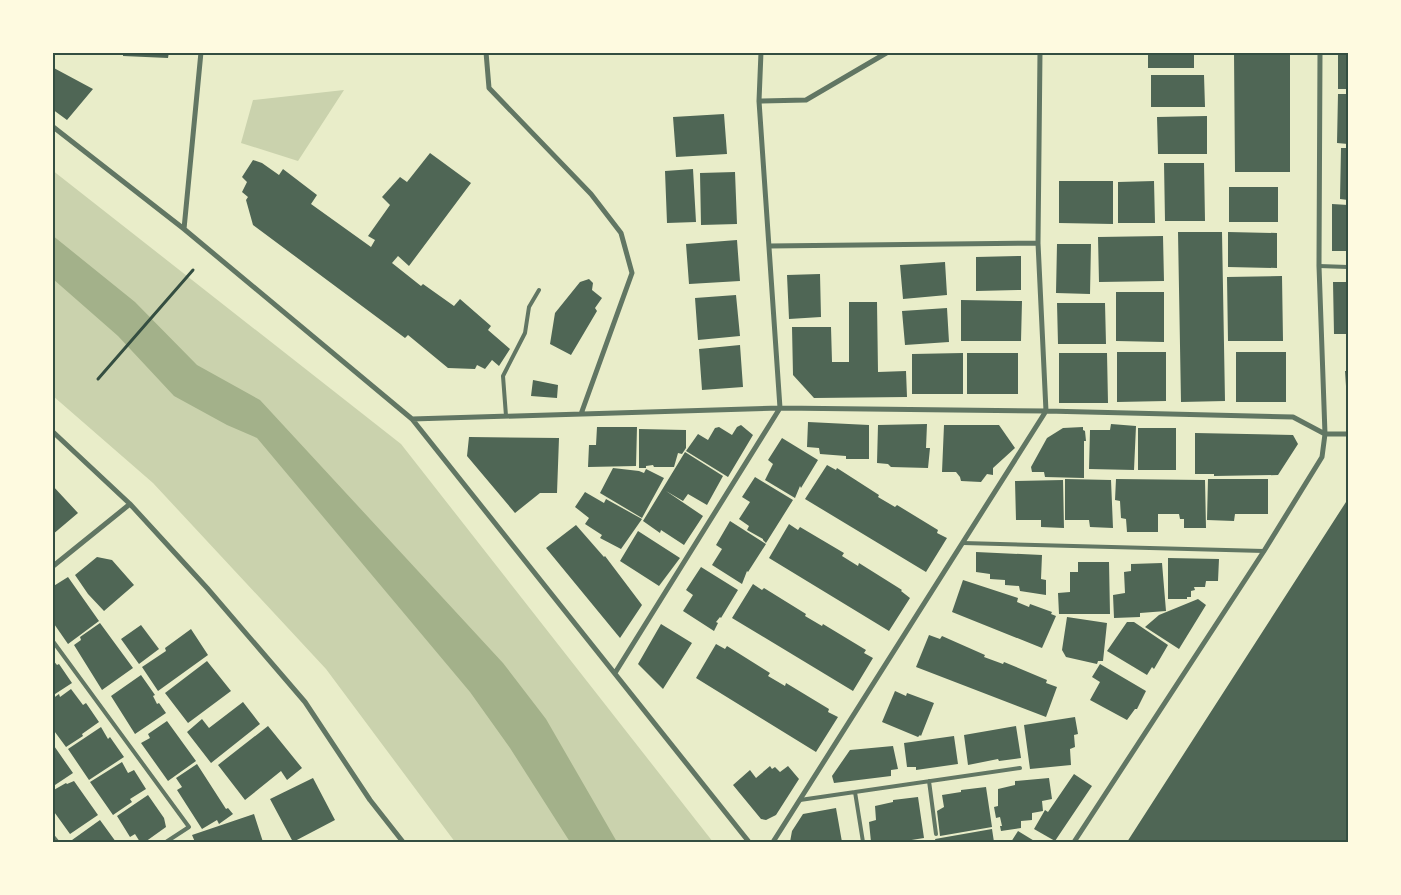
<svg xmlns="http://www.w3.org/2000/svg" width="1401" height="895" font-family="'Source Sans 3',sans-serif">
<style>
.green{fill:#cad2ad}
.water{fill:#a3b18a}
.building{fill:#4f6655}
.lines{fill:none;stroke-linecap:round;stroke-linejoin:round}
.path{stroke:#344e41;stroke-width:3}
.service{stroke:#617663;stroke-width:4}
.minor{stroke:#617663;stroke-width:5}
.neatline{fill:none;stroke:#344e41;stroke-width:2}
</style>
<rect width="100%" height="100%" fill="#e9edc9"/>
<path class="green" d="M344 90 298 161 241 143 253 100Z
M52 170 401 444 713 842H455L326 669 153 483 53 396Z"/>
<path class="water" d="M52 235 135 302 197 365 260 400 503 663 546 719 617 842H570L510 748 470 692 257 438 227 425 174 396 118 336 53 279Z"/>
<path class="building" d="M123 52H169L168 58 123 56Z
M1148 52H1194V68H1148Z
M1338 52H1348V89H1338Z
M1234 53H1290V172H1235Z
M52 67 93 89 67 120 52 109Z
M1151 75H1204L1205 107H1151Z
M1338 94H1348V144L1337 143Z
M724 114 727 154 676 157 673 117Z
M1207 116V154H1158L1157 117Z
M1341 148H1348V200L1340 199Z
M430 153 471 183 409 266 398 256 392 263 421 286 423 284 454 306 460 299 491 326 488 330 510 349 499 366 492 360 485 369 477 365 475 369 448 368 408 335 405 338 253 225 246 200 248 197 242 192 247 182 242 177 253 160 262 163 279 175 283 169 317 195 311 204 371 247 375 240 368 236 390 205 382 197 400 177 407 182Z
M1164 163H1204L1205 221H1165Z
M693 169 696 222 667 223 665 171Z
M735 172 737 224 701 225 700 173Z
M1059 181H1113V224L1059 223Z
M1154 181 1155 223H1118V182Z
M1229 187H1278V222H1229Z
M1332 204 1348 205V251H1332Z
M1178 232H1222L1225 401 1181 402Z
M1228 232 1277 233V268L1228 267Z
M1163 236 1164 281 1099 282 1098 237Z
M737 240 740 281 689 284 686 244Z
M1057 244H1091L1090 294 1056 293Z
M1021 256V290L976 291V257Z
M945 262 947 295 903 299 900 265Z
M820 274 821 317 789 319 787 275Z
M1282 276 1283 341H1228L1227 277Z
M589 279 593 283 592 290 602 298 595 308 597 311 571 355 550 344 555 313 580 282Z
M1333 282H1348V334H1334Z
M1116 292H1164V342L1116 341Z
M736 295 740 336 698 340 695 298Z
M961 300 1022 301 1021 341H961Z
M849 302H877L878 372 906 371 907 397 814 398 793 375 792 327H831L832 362H849Z
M1057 303H1105L1106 344H1058Z
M947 308 949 342 905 345 902 311Z
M740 345 743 387 702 390 699 349Z
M1117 352H1166V401L1117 402Z
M1236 352H1286V402H1236Z
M963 353V394H912V354Z
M967 353H1018V394H967Z
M1059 353H1107L1108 403H1059Z
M1345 371H1348V388L1346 386Z
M533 380 558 385 557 398 531 396Z
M808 422 869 425V459H846V456L820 454 819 448 807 447Z
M927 424 926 448H930L928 468 891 467 888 464 877 463 878 425Z
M1111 424 1136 426 1134 470 1089 469 1090 430H1110Z
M741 425 753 435 728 477 686 451 698 434 708 440 715 428 719 427 732 435 737 427Z
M944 425H999L1015 448 993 468V475L987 474 981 482 961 481 960 477 956 472H942Z
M597 427H637L636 466 588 467 589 445H596Z
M1083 427V430L1085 431 1086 441H1084V478L1045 477 1044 472H1032L1031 467 1047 438 1063 428Z
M1138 428H1176V470H1138Z
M639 429 686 430V448L682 454 678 453 674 467H654L653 465 646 466V468H639Z
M1195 433 1293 435 1298 444 1278 475 1214 476V474H1195Z
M469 437 559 438 557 493H540L515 513 467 456Z
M782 438 818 460 801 488 800 486 795 498 765 480 773 464 768 460Z
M685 452 723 476 707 505 688 494 683 501 666 491 703 516 684 545 661 530 660 533 643 521Z
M827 465 836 470 837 468 879 495 878 497 895 507 897 505 938 530 937 533 947 538 926 572 805 499Z
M613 468 639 471 644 473 646 469 664 478 642 518 600 493Z
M755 477 793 500 766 543 763 540V539L747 530 749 526 739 519 750 502 742 497Z
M1065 479 1111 480 1113 528 1090 527 1089 520H1065Z
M1116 479 1205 480 1206 528H1184V519H1180L1179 514H1158V532H1127L1126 519 1121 518 1120 501 1115 500Z
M1208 479H1268V514H1235L1234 521 1207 520Z
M1063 480 1064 528 1041 527V520H1016L1015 481Z
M52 485 78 513 52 535Z
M585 492 604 503 606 499 642 519 621 549 600 538 602 535 585 524 589 518 575 507Z
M1346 502 1348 504V842H1127Z
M730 521 766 544 748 572 747 571 742 584 712 565 722 549 716 545Z
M789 524 798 530 800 527 844 553 842 556 858 566 859 563 902 590 901 591 910 598 889 631 769 558Z
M576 525 604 557 605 556 642 605 620 638 546 548Z
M638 531 680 558 659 586 620 561Z
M976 552 1042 555 1041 579 1046 580V595L1020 591 1019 586 1005 585V580L990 579V574L976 572Z
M97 557 112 560 134 585 104 611 88 594 75 575Z
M1168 558 1219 559 1218 581H1206L1205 587H1194L1195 590 1191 591V597H1187V599H1168Z
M1078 562H1109L1110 614H1059L1058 593 1070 592V572H1078Z
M1162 563 1166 611 1140 613V617L1114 618 1113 595 1125 593 1124 572 1131 571V564Z
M701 567 738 590 721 618 720 617 716 622 718 623 714 631 683 611 693 595 686 590Z
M68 577 99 621 68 644 52 621V587Z
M963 580 1018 598 1017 602 1029 607 1030 604 1052 612 1051 614 1056 616 1042 648 952 612Z
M753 584 762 590 764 588 806 614 805 616 822 626 823 624 866 650 864 653 873 658 853 691 732 618Z
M1198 599 1206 605 1179 649 1145 627 1159 615Z
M1067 617 1107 623 1103 661H1098L1097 664 1066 657 1062 650Z
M1127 622H1134L1168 645 1154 669 1152 667 1147 675 1107 651Z
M100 623 133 668 102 690 74 645 81 640 80 637Z
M661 624 692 643 663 689 638 664Z
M141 625 159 649 139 664 121 639Z
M191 629 208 655 158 691 142 667 166 651 165 648Z
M929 635 940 639 942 636 985 655 984 657 1003 664 1004 662 1047 680 1046 683 1057 687 1046 717 916 667Z
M716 644 725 649 727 646 770 673 768 676 785 686 786 683 829 709 828 712 838 717 816 752 696 678Z
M52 659 57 665 59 664 72 683 52 696Z
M207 661 231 691 188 723 165 693Z
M1100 664 1146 691 1137 709H1135L1127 720 1090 700 1100 682 1092 677Z
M141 675 155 695 153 696 157 704 159 703 166 713 135 734 111 696Z
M71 689 83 705 86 703 99 722 82 734 83 736 66 747 52 728V699L59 694 60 697Z
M895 691 906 696 907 693 934 703 921 736 920 735 918 737 882 722Z
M243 702 260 724 211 763 187 732 202 719 209 728Z
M1075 717 1078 734 1074 735 1075 747 1070 749 1071 765 1030 769 1024 725Z
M167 721 196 761 168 781 141 743 150 738 148 734Z
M268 726 302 768 287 780 281 771 245 800 218 765Z
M1016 726 1021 758 999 761 998 759 968 765 964 735Z
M101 727 108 739 110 737 124 757 89 780 68 749Z
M954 736 958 764 916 770V767H907L904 743Z
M52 743 73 773 52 787Z
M893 746 898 769 891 770V776L834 783 832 776 850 750Z
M122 762 128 773 134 770 146 789 130 799 132 802 113 815 90 782Z
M197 764 226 809 228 808 233 814 219 824 217 820 202 829 177 790 182 787 176 778Z
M770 766 772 769 775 767 780 772 788 766 799 779 776 815 766 820 761 819 733 785 750 770 756 778Z
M1074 774 1092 786 1055 841 1034 829 1045 810 1048 812Z
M313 778 335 820 293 842 270 799Z
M1049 778 1052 799 1042 801 1043 811 1032 813V820L1021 821V828L1001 831 1000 826H1002L1000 817 996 818 994 807 998 806V789L1015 785V781Z
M74 781 98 815 70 834 52 809V791L66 783 67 784Z
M986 787 992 827 940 836 937 811 944 807 942 795 961 792V790Z
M148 795 164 818 166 827 145 842H140L135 834 130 837 117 816Z
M918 797 924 838 899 842H871L869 822 876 820 875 806 893 802V800Z
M836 808 842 842H790L792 831 803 814Z
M254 814 263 842H195L192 835Z
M100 820 116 842H74L72 840Z
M992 829 994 842H936L935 839Z
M1018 831 1036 842H1011Z"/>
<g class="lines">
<path class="path" d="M98 379 193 270"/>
<path class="service" d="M1319 266 1348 267
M506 416 503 376 525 333 529 307 539 290
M963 543 1264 551
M52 640 189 827 166 842
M929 781 936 834
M855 792 863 842
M800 800 1020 768"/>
<path class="minor" d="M486 52 489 88 591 194 621 233 632 273 581 414
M759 101 806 100 888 52
M52 126 184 229 412 419 749 842
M184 229 201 52
M769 246 1038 243
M412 419 780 408 1046 411 1293 417 1325 434H1348
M52 431 130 504 207 588 305 702 370 800 403 842
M52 567 130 504
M615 673 780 408 759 101 761 52
M52 836 57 842
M773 842 1046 411 1038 243 1040 52
M1074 842 1264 551 1322 457 1325 434 1319 266 1320 52"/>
</g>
<rect width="1401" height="895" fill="none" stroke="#fefae0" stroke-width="108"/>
<rect x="54" y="54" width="1293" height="787" class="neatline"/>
</svg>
